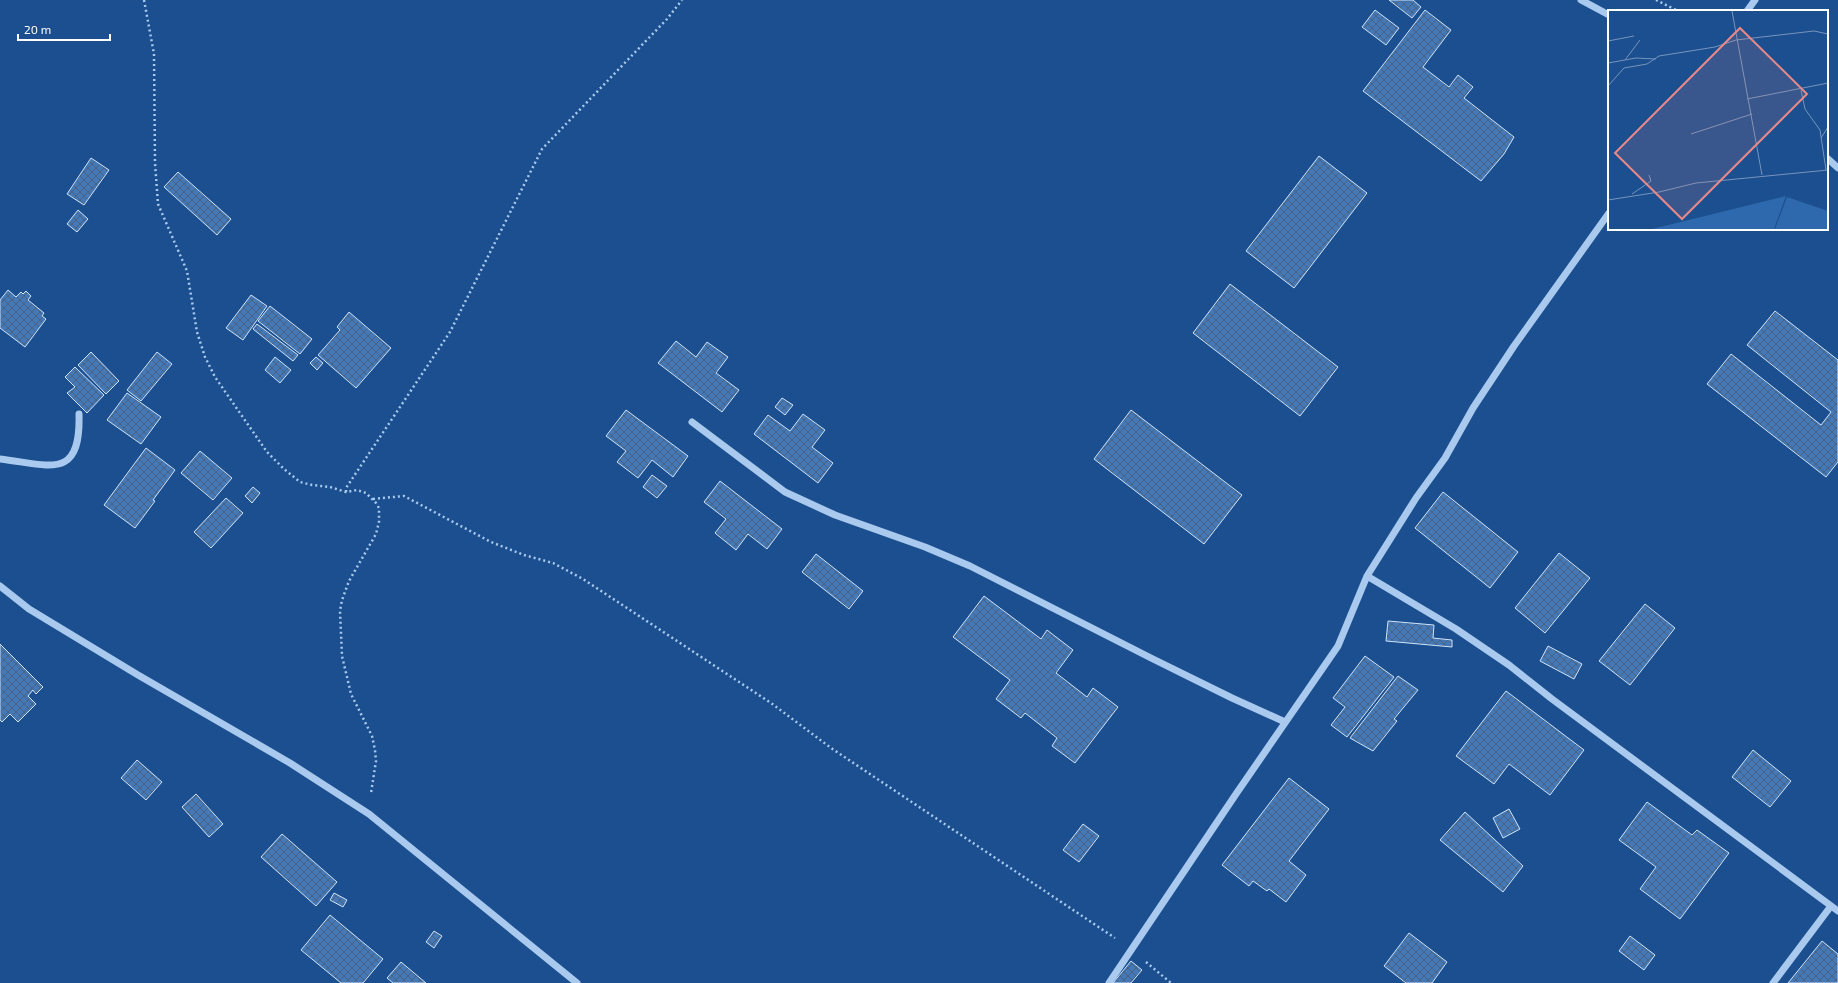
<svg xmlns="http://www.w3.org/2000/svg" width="1838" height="983" font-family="'Exo 2',sans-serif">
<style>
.building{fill:url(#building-cross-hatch);stroke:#cfe3fa}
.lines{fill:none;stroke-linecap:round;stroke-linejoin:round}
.path{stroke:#a9c9ee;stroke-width:2.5;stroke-dasharray:2 3;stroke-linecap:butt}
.minor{stroke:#a9c9ee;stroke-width:7}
.inset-road{fill:none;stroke:#7695bc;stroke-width:1}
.view{fill:#e88989;fill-opacity:0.15;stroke:#e88989;stroke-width:2}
.inset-edge{fill:none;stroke:#fff;stroke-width:2}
</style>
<defs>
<pattern id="building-cross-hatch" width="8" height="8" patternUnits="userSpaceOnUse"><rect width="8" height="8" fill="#4478b7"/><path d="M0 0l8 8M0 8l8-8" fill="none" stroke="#486282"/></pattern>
</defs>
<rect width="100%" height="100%" fill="#1b4f8f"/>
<path class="building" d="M1389 0H1413L1421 7 1412 18Z
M1375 10 1399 28 1386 45 1362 27Z
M1425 10 1451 30 1423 67 1449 87 1458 75 1473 87 1464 98 1514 137 1504 154 1481 181 1363 91Z
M1319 156 1367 193 1294 288 1246 251Z
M91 158 109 170 84 205 67 194Z
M178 172 231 219 217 235 164 187Z
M78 210 88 219 77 232 67 224Z
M1230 284 1338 367 1300 416 1193 333Z
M8 290 16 297 21 292 23 294 26 291 31 296 28 300 44 313 42 316 46 319 25 347 0 328V300Z
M251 295 267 306 243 340 226 328Z
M270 306 312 339 300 354 258 321Z
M1775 311 1838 360V462L1826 477 1707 384 1731 354 1821 425 1831 412 1747 345Z
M349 312 391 348 356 388 318 355 340 330 337 327Z
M257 324 298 355 293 361 253 329Z
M676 341 696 357 707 342 728 357 716 373 739 390 722 412 658 363Z
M91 352 119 381 106 394 78 365Z
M157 352 172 364 141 401 127 390Z
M275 357 291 370 280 383 265 370Z
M316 357 323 363 317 370 310 363Z
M75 367 104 395 87 413 67 393 75 387 65 377Z
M127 393 161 417 141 444 107 420Z
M782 398 793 405 785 415 775 407Z
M626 410 688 456 673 477 652 460 638 478 617 462 626 451 606 436Z
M1131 410 1242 495 1204 544 1094 459Z
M803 414 825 430 812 447 833 463 818 483 754 434 768 415 790 431Z
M146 448 175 470 153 500 155 501 135 528 104 505Z
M200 451 232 478 213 500 181 473Z
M652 475 667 486 657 498 643 487Z
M720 481 782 529 767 549 748 534 736 550 715 533 726 519 704 502Z
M253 487 260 493 252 503 245 496Z
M1443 492 1518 552 1490 588 1415 528Z
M226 498 243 513 211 548 194 532Z
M1559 553 1590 578 1545 633 1515 608Z
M816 554 863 591 849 609 802 572Z
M984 596 1041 639 1047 630 1073 650 1056 673 1087 697 1093 688 1118 707 1075 763 1052 746 1057 738 1025 713 1021 718 996 699 1010 680 953 637Z
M1645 604 1675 628 1630 685 1599 661Z
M1388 621 1434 625 1433 638 1452 640V647L1386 641Z
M0 644 43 687 36 694 33 690 28 696 36 704 18 722 10 714 2 722 0 720Z
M1548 646 1582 664 1574 679 1540 661Z
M1365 656 1394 677 1347 737 1331 725 1345 707 1333 698Z
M1398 676 1418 690 1394 719 1397 721 1373 751 1350 738Z
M1506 691 1584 750 1550 795 1509 764 1494 784 1456 756Z
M1753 750 1791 781 1770 807 1732 777Z
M137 760 162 782 146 800 121 778Z
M1289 778 1329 809 1289 861 1306 875 1286 902 1269 889 1267 891 1253 881 1249 886 1222 865Z
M196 794 223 824 209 837 182 807Z
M1647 802 1692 835 1697 830 1729 853 1680 919 1640 889 1656 867 1619 840Z
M1509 809 1520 829 1503 838 1493 818Z
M1465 812 1523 866 1503 892 1440 840Z
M1083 824 1099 836 1079 862 1063 850Z
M282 834 337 882 316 906 261 857Z
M334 893 347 900 343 907 330 900Z
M330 915 383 959 363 983H341L301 950Z
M434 931 442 936 434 948 426 942Z
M1409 933 1447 962 1432 983H1406L1384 966Z
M1630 936 1655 955 1644 970 1619 951Z
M1822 941 1838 954V983H1788Z
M1131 961 1142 970 1131 983H1113Z
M401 962 426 983H393L387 978Z"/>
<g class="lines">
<path class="path" d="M144 0 154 54 155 163 158 204 187 271 197 332 205 357 215 377 267 452 284 469 300 482 312 485 330 487 346 492 357 490 366 493 376 503 379 508V522L376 534 349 581 342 600 340 611 342 656 351 694 372 736 375 750 376 761 371 793
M1656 0 1678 11
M346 492V488L450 332 542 149 667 19 682 0
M373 499 404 496 491 542 524 555 553 563 583 579 771 703 831 748 1115 938
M1146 962 1171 983"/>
<path class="minor" d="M1581 0 1609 15
M1747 11 1755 0
M1827 158 1838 168
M692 422 785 492 835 515 925 547 970 566 1151 658 1232 698 1285 722
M0 459C50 465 81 481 79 414
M1367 576 1456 629 1509 665 1552 699 1838 911
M0 586 29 609 138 675 290 763 369 814 577 983
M1109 983 1236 794 1338 646 1367 576 1416 498 1445 458 1473 408 1514 346 1609 213
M1773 983 1831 906"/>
</g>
<g transform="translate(1608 10)">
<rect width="220" height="220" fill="#1b4f8f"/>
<path d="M178 186 166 219H44ZM179 187 220 201V219H167Z" fill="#2e69ad"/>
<path class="inset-road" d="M124 1 154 165M0 31 26 26M17 50 32 30M0 53 28 48 48 49M0 76 16 58 39 54 51 46 107 37 128 30 206 21 220 24M193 80 197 99 212 120 218 160M139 89 220 73M83 124 144 104M213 128 220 117M24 184 43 171 41 165M0 190 51 182 88 173 220 160"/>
<path class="view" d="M132 18 199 84 74 209 7 143Z"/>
<rect width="220" height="220" class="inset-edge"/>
</g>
<path d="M18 34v6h92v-6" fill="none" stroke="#ffffff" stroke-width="2"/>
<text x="24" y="34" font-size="12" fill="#ffffff" stroke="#1b4f8f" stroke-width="3" paint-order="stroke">20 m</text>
</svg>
